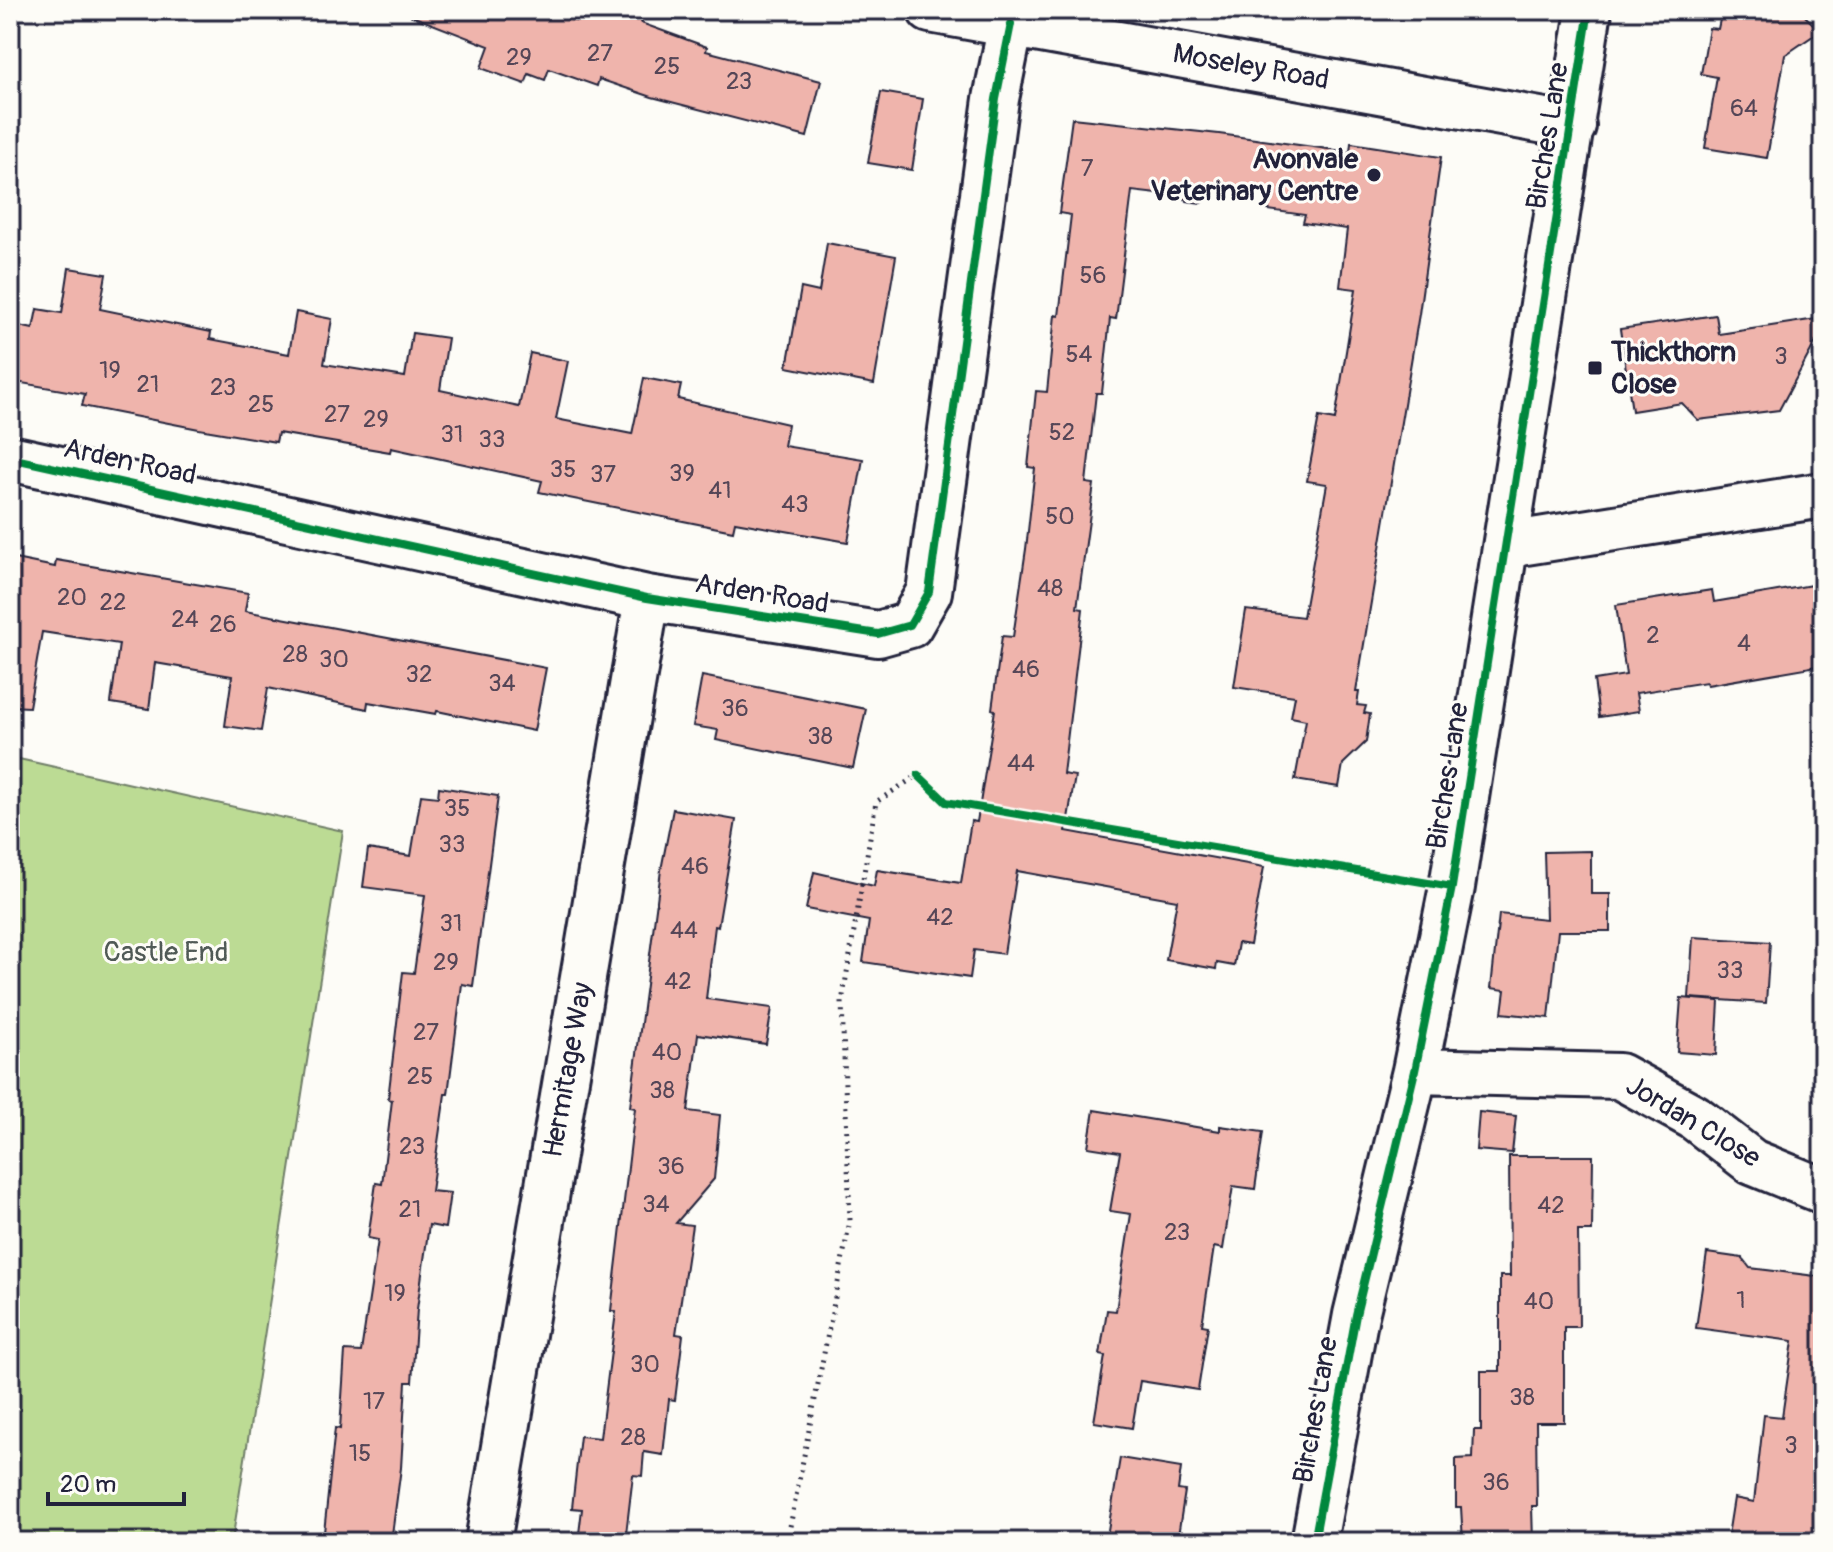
<svg xmlns="http://www.w3.org/2000/svg" width="1833" height="1552" font-family="Pangolin,sans-serif">
<style>
.green{fill:#bcdb94;stroke:#6f7e68;stroke-width:2}
.building{fill:#efb4ac;stroke:#22223b;stroke-width:2}
.lines{fill:none;stroke-linecap:round;stroke-linejoin:round}
.minor-casing{stroke:#22223b;stroke-width:50}
.path{stroke:#22223b;stroke-width:5;stroke-dasharray:2 6;stroke-linecap:butt}
.minor{stroke:#fdfcf7;stroke-width:44}
.cycleway-casing{stroke:#fdfcf7;stroke-width:13}
.cycleway{stroke:#00873e;stroke-width:8}
.poi-dot{fill:#22223b;stroke:#fdfcf7;stroke-width:3}
.labels{text-anchor:middle;dominant-baseline:central;stroke-width:6;stroke-linejoin:round;paint-order:stroke}
.number-label{font-size:24px;fill:#554657}
.street-label{font-size:28px;fill:#22223b;stroke:#fdfcf7}
.poi-label{font-size:28px;font-weight:bold;fill:#22223b;stroke:#fdfcf7;text-anchor:end}
.park-label{font-size:28px;fill:#505a56;stroke:#fdfcf7}
</style>
<rect width="100%" height="100%" fill="#fdfcf7"/>
<filter id="ink" filterUnits="userSpaceOnUse"><feTurbulence type="fractalNoise" baseFrequency=".0125" numOctaves="2"/><feDisplacementMap in="SourceGraphic" scale="16" xChannelSelector="R" yChannelSelector="G"/><feConvolveMatrix kernelMatrix="1 2 1 2 8 2 1 2 1" color-interpolation-filters="sRGB"/></filter>
<g filter="url(#ink)">
<path class="green" d="M10 757 343 831 232 1542H10Z"/>
<path class="building" d="M405 10H545L575 21 579 10H614L643 20 641 23 707 47 706 51 821 81 807 137 652 97 599 79 597 86 549 69 545 80 529 74 525 84 481 68 489 46 404 13Z
M1722 10H1799L1820 31 1785 55 1767 158 1705 148 1717 77 1701 74 1709 28 1718 29Z
M881 92 923 99 912 170 868 163Z
M1072 118 1219 134 1350 152 1351 143 1441 157 1419 314 1356 692H1359L1357 705 1366 706 1364 713 1370 714 1366 742 1343 764 1339 787 1295 780 1306 720 1291 717 1295 696 1234 687 1246 610 1303 617 1327 484 1307 481 1319 417 1335 420 1356 289 1340 287 1347 229 1303 223 1305 215 1268 210 1271 193 1220 187 1201 203 1187 201 1183 197 1132 191 1116 319 1110 318 1102 393H1096L1086 483 1094 484 1077 608 1083 609 1063 774 1075 776 1066 831 1264 867 1250 945 1238 943 1234 966 1217 963 1216 969 1166 960 1177 900 1017 871 1004 954 974 950 970 978 863 962 869 921 806 909 814 872 874 886 877 870 961 883 971 821 977 822 995 710 992 709 1002 636 1013 637 1026 549 1035 468 1028 467 1036 391 1047 392 1055 315 1059 316 1071 215 1059 213Z
M827 243 896 256 874 384 787 367 801 288 819 292Z
M69 268 106 274 100 309 211 332 210 339 289 354 296 312 332 319 324 364 405 377 412 333 448 338 440 390 519 407 530 353 568 361 556 419 632 434 644 378 681 385 678 399 788 424 784 446 863 459 848 542 735 522 733 531 539 492 542 481 391 448 390 452 278 433 276 442 199 429 82 406 85 394 10 381V324L33 329 37 309 62 313Z
M1716 315 1719 334 1823 318V328L1779 410 1698 420 1682 403 1632 411 1620 329Z
M10 558 55 567 56 560 248 593 245 611 546 668 534 731 437 711 436 714 368 702 367 709 268 688 261 731 225 726 232 676 155 663 149 709 111 703 119 644 42 632 29 707 10 706Z
M1823 583V665L1707 685 1706 682 1636 693 1639 711 1599 717 1594 680 1626 675 1616 605 1712 590 1714 602Z
M702 676 866 709 853 768 716 740 718 730 693 726Z
M439 787 498 796 473 986 462 984 448 1094H445L431 1191 450 1193 445 1228 429 1225 417 1309 412 1382H406L401 1468 391 1542H323L335 1428 340 1429 345 1351 361 1352 378 1240 368 1238 376 1183 382 1184 392 1100 388 1099 403 972 414 973 425 895 363 887 368 849 411 856 421 795 438 797Z
M673 809 736 820 718 927 715 926 706 999 772 1008 766 1044 698 1034 688 1111 720 1115 714 1179 676 1223 692 1225 676 1334 683 1335 675 1400 669 1399 663 1455 644 1452 642 1476 633 1475 626 1534 614 1533 613 1542H578L582 1509 572 1508 580 1436 600 1438 616 1312 611 1311 635 1108 630 1107 661 870Z
M1591 851V894H1610V931H1558L1549 1018 1502 1013 1505 990 1491 988 1499 914 1546 919 1544 852Z
M1693 937 1770 942 1766 1003 1689 998Z
M1681 998 1719 1001 1716 1055 1677 1052Z
M1094 1110 1220 1131V1126L1263 1132 1255 1189 1233 1186 1223 1249 1214 1247 1202 1325 1208 1326 1198 1390 1140 1381 1132 1428 1094 1422 1105 1356 1100 1355 1107 1310 1116 1311 1131 1214 1110 1211 1120 1152 1088 1147Z
M1479 1112 1516 1116 1512 1153 1476 1150Z
M1509 1156H1593L1592 1231H1578L1579 1327H1564V1422H1536L1537 1506H1532L1533 1542H1463L1461 1507H1456V1459L1473 1458 1474 1430H1481V1371H1500V1276H1510Z
M1707 1253 1742 1258 1750 1268 1823 1277V1542H1727L1734 1498 1754 1502 1764 1415 1782 1417 1793 1341 1696 1328Z
M1120 1458 1181 1468 1178 1490 1185 1491 1177 1542H1106Z"/>
<g class="lines">
<g class="minor-casing">
<path id="minor" d="M930 10 1573 126
M10 458 647 598 878 634 910 625 929 592 996 99 1011 24
M1507 545 1823 495
M1415 1071 1619 1076 1694 1117 1752 1162 1823 1191
M488 1542 647 598
M1314 1542 1356 1315 1415 1071 1452 887 1589 10"/>
</g>
<path class="path" d="M787 1542 850 1221 842 1002 876 802 918 775"/>
<use href="#minor" class="minor"/>
<g class="cycleway-casing">
<path id="cycleway" d="M10 458 647 598 878 634 910 625 929 592 996 99 1011 24
M918 775 946 802 1452 887
M1314 1542 1356 1315 1415 1071 1452 887 1589 10"/>
</g>
<use href="#cycleway" class="cycleway"/>
</g>
</g>
<g class="poi-dot">
<circle cx="1374" cy="175" r="8"/>
<rect x="1587" y="360" width="16" height="16" rx="4"/>
</g>
<g class="labels">
<g class="number-label">
<text x="600" y="53">27</text>
<text x="519" y="57">29</text>
<text x="667" y="66">25</text>
<text x="739" y="81">23</text>
<text x="1744" y="108">64</text>
<text x="1087" y="168">7</text>
<text x="1093" y="275">56</text>
<text x="1079" y="354">54</text>
<text x="1781" y="356">3</text>
<text x="110" y="370">19</text>
<text x="148" y="384">21</text>
<text x="223" y="387">23</text>
<text x="261" y="404">25</text>
<text x="337" y="414">27</text>
<text x="376" y="419">29</text>
<text x="1062" y="432">52</text>
<text x="452" y="434">31</text>
<text x="492" y="439">33</text>
<text x="563" y="469">35</text>
<text x="682" y="473">39</text>
<text x="603" y="474">37</text>
<text x="720" y="490">41</text>
<text x="795" y="504">43</text>
<text x="1060" y="516">50</text>
<text x="1050" y="588">48</text>
<text x="72" y="597">20</text>
<text x="113" y="602">22</text>
<text x="185" y="619">24</text>
<text x="223" y="624">26</text>
<text x="1653" y="635">2</text>
<text x="1744" y="643">4</text>
<text x="295" y="654">28</text>
<text x="334" y="659">30</text>
<text x="1026" y="669">46</text>
<text x="419" y="674">32</text>
<text x="502" y="683">34</text>
<text x="735" y="708">36</text>
<text x="820" y="736">38</text>
<text x="1021" y="763">44</text>
<text x="457" y="808">35</text>
<text x="452" y="844">33</text>
<text x="695" y="866">46</text>
<text x="940" y="917">42</text>
<text x="451" y="923">31</text>
<text x="684" y="930">44</text>
<text x="446" y="962">29</text>
<text x="1730" y="970">33</text>
<text x="678" y="981">42</text>
<text x="426" y="1032">27</text>
<text x="667" y="1052">40</text>
<text x="420" y="1076">25</text>
<text x="662" y="1090">38</text>
<text x="412" y="1146">23</text>
<text x="671" y="1166">36</text>
<text x="656" y="1204">34</text>
<text x="1551" y="1205">42</text>
<text x="410" y="1209">21</text>
<text x="1177" y="1232">23</text>
<text x="395" y="1293">19</text>
<text x="1741" y="1300">1</text>
<text x="1539" y="1301">40</text>
<text x="645" y="1364">30</text>
<text x="1522" y="1397">38</text>
<text x="374" y="1401">17</text>
<text x="633" y="1437">28</text>
<text x="1791" y="1445">3</text>
<text x="360" y="1453">15</text>
<text x="1496" y="1482">36</text>
</g>
<g class="street-label">
<text transform="translate(1251 67) rotate(10)">Moseley Road</text>
<text transform="translate(1548 136) rotate(-81)">Birches Lane</text>
<text transform="translate(130 462) rotate(12)">Arden Road</text>
<text transform="translate(762 594) rotate(9)">Arden Road</text>
<text transform="translate(1448 776) rotate(-81)">Birches Lane</text>
<text transform="translate(568 1070) rotate(-80)">Hermitage Way</text>
<text transform="translate(1693 1122) rotate(31)">Jordan Close</text>
<text transform="translate(1316 1410) rotate(-80)">Birches Lane</text>
</g>
<g class="poi-label">
<text x="1358" y="159">Avonvale<tspan x="1358" dy="32">Veterinary Centre</tspan></text>
<text x="1611" y="352" text-anchor="start">Thickthorn<tspan x="1611" dy="32">Close</tspan></text>
</g>
<g class="park-label">
<text x="166" y="952">Castle End</text>
</g>
</g>
<rect width="1833" height="1552" fill="none" stroke="#fdfcf7" stroke-width="40"/>
<rect x="20" y="20" width="1793" height="1512" fill="none" stroke="#22223b" stroke-width="3" filter="url(#ink)"/>
<path d="M48 1492v12h136v-12" fill="none" stroke="#22223b" stroke-width="4"/>
<text x="60" y="1492" font-size="24" fill="#22223b" stroke="#fdfcf7" stroke-width="6" paint-order="stroke">20 m</text>
</svg>
